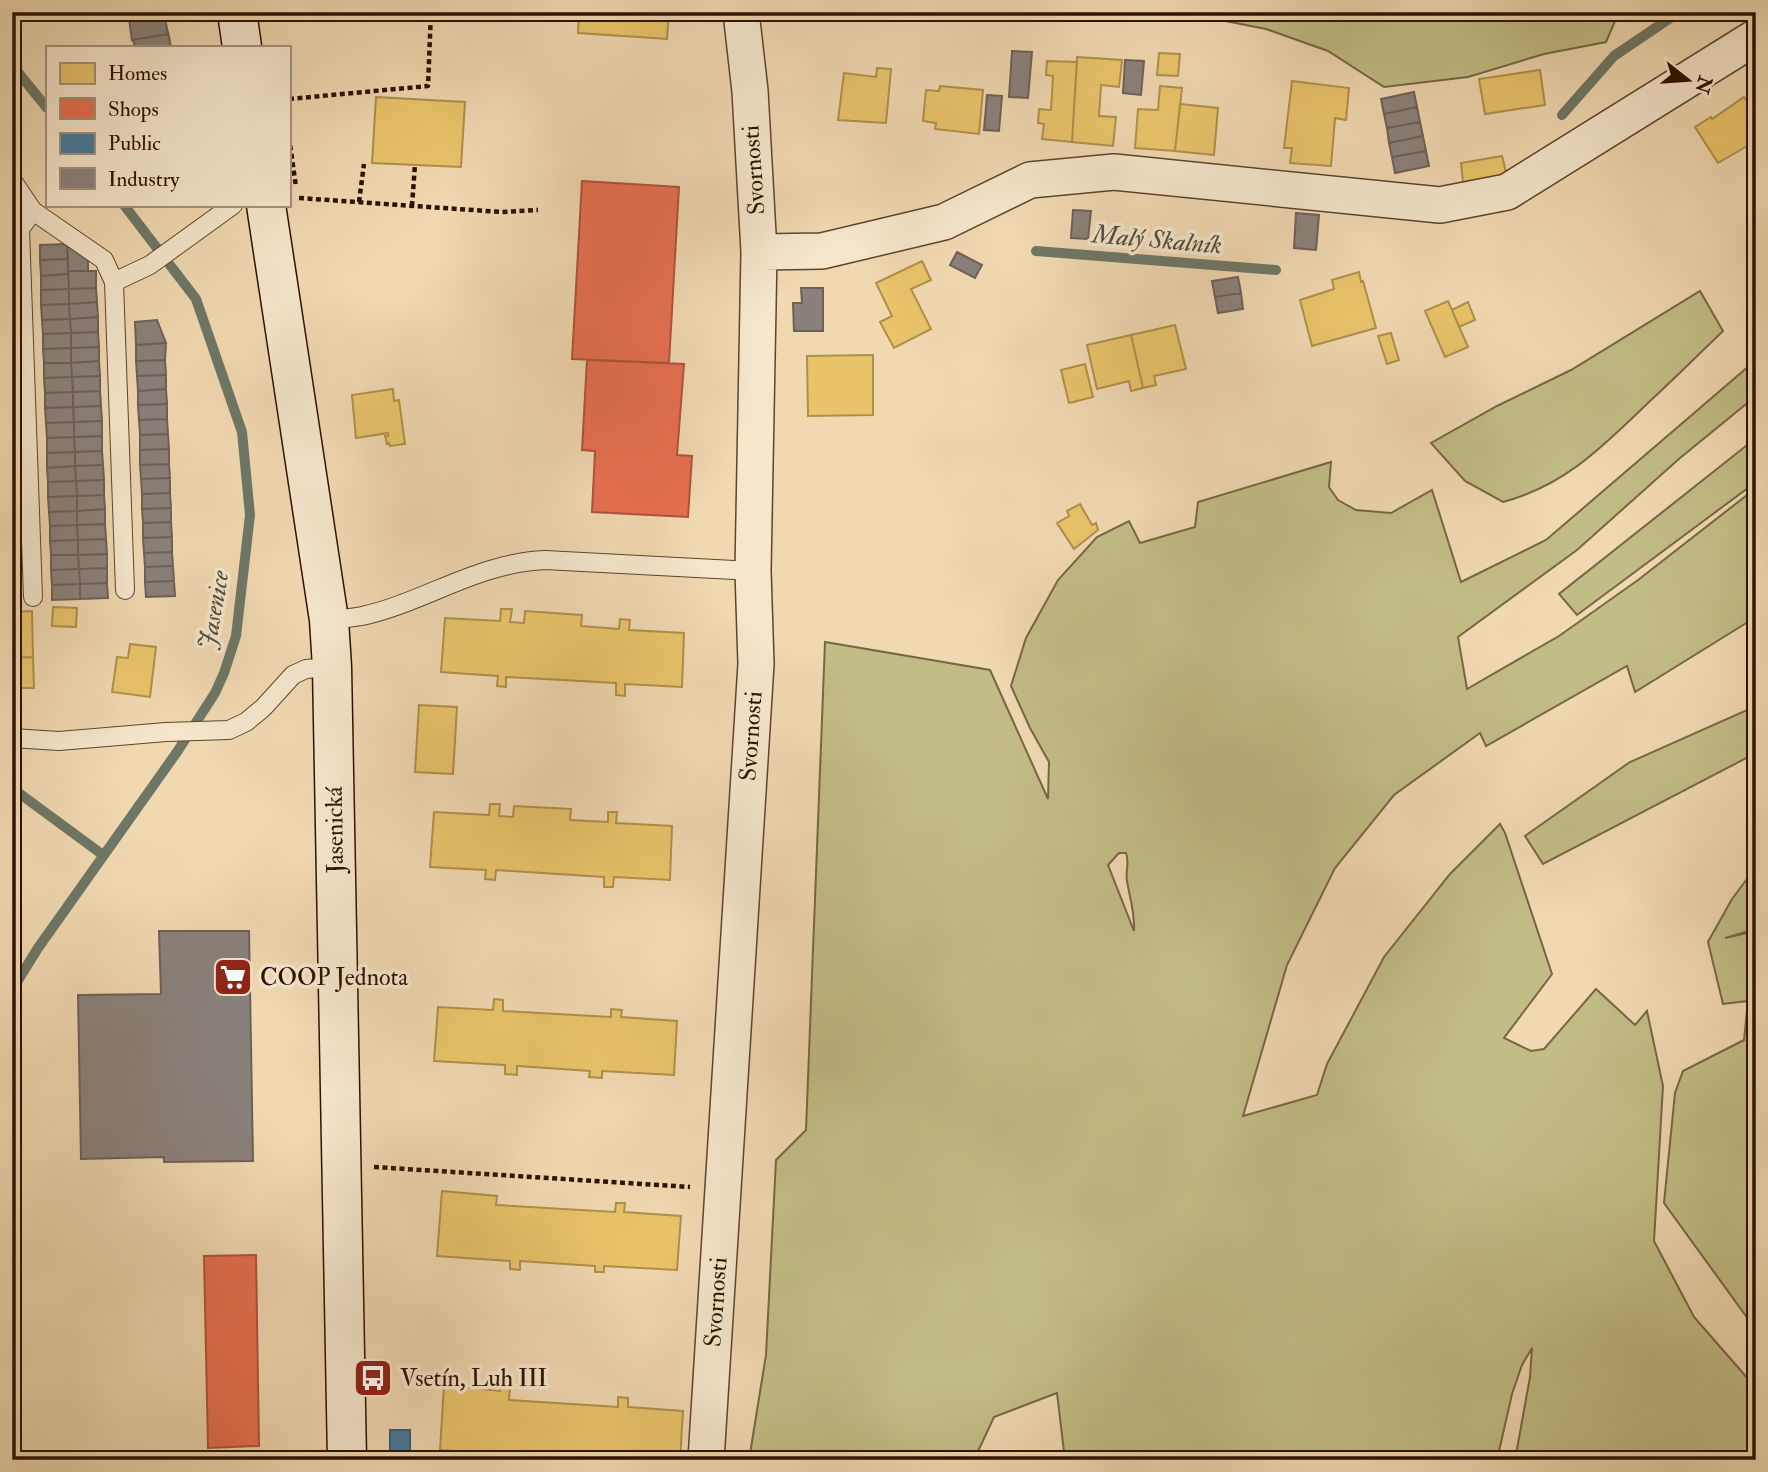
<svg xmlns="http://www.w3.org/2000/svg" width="1768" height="1472" font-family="'IM FELL Double Pica',serif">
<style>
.green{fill:#c2bc86;stroke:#776743;stroke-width:2;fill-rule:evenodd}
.homes{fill:#e9c46a;stroke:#b08f4a;stroke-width:2}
.shops{fill:#e76f51;stroke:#af5339;stroke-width:2}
.public{fill:#457b9d;stroke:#3e5c6e;stroke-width:2}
.industry{fill:#8a817c;stroke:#6e6057;stroke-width:2}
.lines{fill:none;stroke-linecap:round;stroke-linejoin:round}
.stream{stroke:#6e7766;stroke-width:10}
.lane-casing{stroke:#5d442c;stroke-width:20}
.street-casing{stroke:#5d442c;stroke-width:38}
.secondary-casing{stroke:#2c1200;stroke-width:41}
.path{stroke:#2c1200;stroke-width:4.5;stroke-dasharray:5 3.5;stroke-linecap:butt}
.lane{stroke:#f5e6cc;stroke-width:18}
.street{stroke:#f5e6cc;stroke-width:35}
.secondary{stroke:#f5e6cc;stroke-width:38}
.labels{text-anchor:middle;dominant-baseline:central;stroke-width:7;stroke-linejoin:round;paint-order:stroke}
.street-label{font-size:24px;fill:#2c1200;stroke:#f5e6cc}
.poi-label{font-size:24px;fill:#2c1200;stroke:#f5e6cc;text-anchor:start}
.water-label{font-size:26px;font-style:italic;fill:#524d3c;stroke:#f5e6cc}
</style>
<rect width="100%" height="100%" fill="#f0d8b1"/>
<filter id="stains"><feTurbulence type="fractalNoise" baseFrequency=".00286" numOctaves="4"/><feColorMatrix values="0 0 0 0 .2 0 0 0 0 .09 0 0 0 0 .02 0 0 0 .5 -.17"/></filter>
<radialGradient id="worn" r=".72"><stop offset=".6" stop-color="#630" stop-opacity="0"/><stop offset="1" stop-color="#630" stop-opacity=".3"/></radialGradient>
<path class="green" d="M1179 12H1619L1606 42 1544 54 1468 77 1384 87 1328 51 1266 29Z
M1700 291 1723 331C1698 355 1674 379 1649 402 1603 446 1566 485 1503 502L1465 481 1431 443 1497 406 1571 370Z
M1756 360V396L1680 458 1577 550 1458 637 1467 689 1559 636 1638 580 1756 488V617L1635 692 1627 666 1486 746 1480 733 1394 795 1335 868 1287 965 1243 1116 1317 1095 1327 1064 1384 957 1450 874 1500 824 1505 833 1552 974 1504 1038 1531 1051 1544 1049 1596 989 1635 1025 1647 1011 1663 1086 1654 1241 1694 1317 1756 1388V1460H1515L1530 1377 1532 1348 1522 1365 1512 1394 1497 1460H1065L1057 1393 994 1417 974 1460H749L766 1355 776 1160 806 1130 825 642 990 670 1048 799 1049 762 1030 728 1011 686 1026 638 1058 580 1097 537 1129 521 1140 543 1195 527 1198 502 1331 462 1329 487 1338 500 1356 510 1391 513 1432 490 1461 582 1546 540ZM1119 853H1126C1130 863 1125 871 1127 881 1130 899 1135 913 1134 931L1108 865Z
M1756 438V482L1577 615 1559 594Z
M1756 706V753L1543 864 1525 836 1630 762Z
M1756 867V929L1725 938 1756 931V1330L1664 1203 1675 1093 1683 1071 1744 1040 1748 1001 1723 1004 1708 942 1732 899Z"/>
<path class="homes" d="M579 12H669L667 39 578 33Z
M1159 53 1180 54 1178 76 1157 75Z
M1077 57 1122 60 1119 87 1101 85 1099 116 1116 117 1113 146 1072 142Z
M1047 61 1077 62 1072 142 1042 139 1044 124 1038 123 1039 109 1051 110 1053 76 1046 75Z
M877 68 891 69 886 123 838 120 844 73 876 77Z
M1540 70 1545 105 1485 114 1479 79Z
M1292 81 1349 88 1346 120 1335 118 1331 166 1290 163 1292 148H1284Z
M940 86 983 90 979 134 935 129 936 123 923 121 926 90 939 91Z
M1160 86 1182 88 1175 151 1135 148 1138 109 1158 110Z
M376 97 465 102 461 167 372 163Z
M1744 97 1756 116V141L1718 163 1695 127 1711 117 1712 119Z
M1180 104 1218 108 1214 155 1175 151Z
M1502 156 1507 176 1463 182 1461 163Z
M922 261 931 280 911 289 931 329 894 348 880 322 892 316 876 283Z
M1359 272 1361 282 1363 281 1376 328 1312 346 1300 300 1334 289 1332 280Z
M1448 301 1468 347 1445 357 1425 311Z
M1468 302 1475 320 1459 327 1452 310Z
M1175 325 1186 369 1154 376 1156 385 1143 388 1131 335Z
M1391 333 1399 360 1387 364 1378 336Z
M1131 335 1143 388 1131 391 1129 381 1097 389 1087 345Z
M873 355V415L808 416 807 356Z
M1085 364 1093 397 1069 403 1061 370Z
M393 389 394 401 399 400 405 444 390 446 389 443 387 444 385 436H388V433L356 438 352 395Z
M1080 504 1092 525 1096 523 1098 530 1074 549 1057 523 1069 516 1067 511Z
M53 607 77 608 76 627 52 626Z
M501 609H512L510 622 524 623 525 611 582 615 581 626 619 629 620 619 630 620 629 630 684 633 682 687 625 684V696L616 695V683L506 677V687L497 686 498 676 441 672 445 618 500 621Z
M32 611 33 657 12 658V612Z
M130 644 156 647 150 697 112 692 117 657 128 658Z
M33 657 34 688H12V658Z
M419 705 457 707 453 774 415 772Z
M490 804H500L499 816 513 817 514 806 571 809 570 820 608 822V812H617L616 823 672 826 670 880 614 877 613 887H604V877L496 870 495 880 485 879 486 870 430 867 434 812 489 815Z
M494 999 503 1000V1011L611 1017V1009L622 1010 621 1017 677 1021 674 1075 602 1071V1078L589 1077 590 1071 517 1066V1075L505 1074V1065L434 1061 438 1007 493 1010Z
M442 1191 497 1196 496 1205 615 1212 616 1203H625L624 1212 681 1216 677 1270 604 1266V1272H595V1266L520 1261V1270L510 1269V1261L437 1256Z
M444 1385 500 1391V1388H510L509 1400 618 1407V1397L628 1398V1407L683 1411 680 1460H594L523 1455V1460H513V1455L440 1450Z
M84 1457H150V1460H84Z"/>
<path class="shops" d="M582 181 679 187 669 363 572 359Z
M587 360 684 364 677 455 692 456 688 517 592 512 595 451 582 450Z
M256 1255 259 1446 208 1448 204 1256Z"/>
<path class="public" d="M390 1430H410V1460H390Z"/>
<path class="industry" d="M128 12H164L168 34 132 40Z
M167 32H168L171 47H135L133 40 168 34Z
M1012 51 1032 52 1028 98 1009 97Z
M1125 60 1144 61 1141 95 1123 93Z
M1414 92 1417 107 1384 114 1381 99Z
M987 95 1002 96 999 131 984 130Z
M1417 107 1420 122 1387 128 1384 114Z
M1420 122 1423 136 1389 143 1387 128Z
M1423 136 1426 151 1392 157 1389 143Z
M1426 151 1429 166 1395 173 1392 157Z
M1073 210 1091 211 1088 239 1071 238Z
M1296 213 1319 215 1316 250 1294 248Z
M67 244 68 259 40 260V245Z
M67 244 88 260V271H68Z
M957 252 982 265 975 278 950 265Z
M68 259V274L41 276 40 260Z
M68 271H96V288L69 289Z
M68 274 69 289 41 290V276Z
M1238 277 1241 293 1215 297 1212 281Z
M96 288 97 302 69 304V289Z
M801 288H823V331H794L793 303H802Z
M69 289V304L41 305V290Z
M1241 293 1243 309 1218 313 1215 297Z
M97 302 98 317 70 319 69 304Z
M69 304 70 319 42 320 41 305Z
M98 317V332L71 333 70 319Z
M70 319 71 333 43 334 42 320Z
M157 320 166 343 136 345 135 322Z
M98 332 99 347 71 348V333Z
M71 333V348L43 349V334Z
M166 343 165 360 136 361V345Z
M99 347V361L71 363V348Z
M71 348V363H44L43 349Z
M165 360 166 375 137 376 136 361Z
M99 361 100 376 72 377 71 363Z
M44 363H71L72 377 44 378Z
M166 375V389L138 391 137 376Z
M100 376V391L73 392 72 377Z
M72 377 73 392 45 393 44 378Z
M166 389 167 404 138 405V391Z
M100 391 101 406 73 407V392Z
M73 392V407L45 408V393Z
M167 404V419L139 420 138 405Z
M101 406 102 421 74 422 73 407Z
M73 407 74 422 46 423 45 408Z
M167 419 168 434 140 435 139 420Z
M102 421V436L74 437V422Z
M74 422V437L47 438 46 423Z
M168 434 169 449 140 450V435Z
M102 436V451L75 452 74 437Z
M74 437 75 452 47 453V438Z
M169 449V464L140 465V450Z
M102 451 103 465 75 466V452Z
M75 452V466L47 468V453Z
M169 464 170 478 141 479 140 465Z
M103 465 104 480 76 481 75 466Z
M75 466 76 481 48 482 47 468Z
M170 478V493L142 494 141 479Z
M104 480V495L77 496 76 481Z
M76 481 77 496 48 497V482Z
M170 493 171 508 142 509V494Z
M104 495 105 509 77 511V496Z
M77 496V511L49 512 48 497Z
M171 508V522L143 523 142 509Z
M105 509V524L77 525V511Z
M77 511V525L50 526 49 512Z
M171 522 172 537 143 538V523Z
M105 524 106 539 78 540 77 525Z
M77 525 78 540 50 541V526Z
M172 537V552L144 553 143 538Z
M106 539 107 554 78 555V540Z
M78 540V555H51L50 541Z
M172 552 173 566 145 567 144 553Z
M107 554V568L79 569 78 555Z
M51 555H78L79 569 51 570Z
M173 566 174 581 145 582V567Z
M107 568V583L80 584 79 569Z
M79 569 80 584 52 585 51 570Z
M174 581 175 596 146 597 145 582Z
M107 583 108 598 80 599V584Z
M80 584V599L52 600V585Z
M159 931H249L253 1161 164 1162V1157L81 1159 78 995 161 994Z"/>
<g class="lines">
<path class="stream" d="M12 65 47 108
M1562 115 1614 56 1679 12
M1036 251 1276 270
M12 788 103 855
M12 990 38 948 177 752 215 693 224 673 236 636 250 515 242 432 196 299 124 205
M12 1453 13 1460"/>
<g class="lane-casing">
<path id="lane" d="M12 180 33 211 104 260 114 282 125 590
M33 211 20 229 33 597
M114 282 150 265 233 205
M329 620C340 619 351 618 362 616 425 602 477 563 545 560L753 571
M12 738 59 741 166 732 229 730 246 722 263 708 293 675 306 669 332 667"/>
</g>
<g class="street-casing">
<path id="street" d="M759 252 822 251 944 222 1030 180 1114 172 1440 205 1507 192 1756 37
M706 1460 756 664 753 571 759 252 750 91 741 12"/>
</g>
<g class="secondary-casing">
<path id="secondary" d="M237 12 242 47
M266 205 329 620 332 667 347 1460"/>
</g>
<path class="path" d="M289 99 428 86 431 12
M289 137 296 187
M299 198 501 212 538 210
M359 202 364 164
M412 206 415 164
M374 1167 690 1187"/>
<use href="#lane" class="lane"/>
<use href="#street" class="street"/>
<use href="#secondary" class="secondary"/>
</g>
<defs>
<g id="supermarket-square" transform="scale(2.0125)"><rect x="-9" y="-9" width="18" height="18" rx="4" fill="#8f2418" stroke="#f5e6cc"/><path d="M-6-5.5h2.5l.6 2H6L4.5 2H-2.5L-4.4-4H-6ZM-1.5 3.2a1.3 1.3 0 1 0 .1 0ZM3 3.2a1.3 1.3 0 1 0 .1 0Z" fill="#fff"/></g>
<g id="bus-square" transform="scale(2.0125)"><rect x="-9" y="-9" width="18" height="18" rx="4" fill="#8f2418" stroke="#f5e6cc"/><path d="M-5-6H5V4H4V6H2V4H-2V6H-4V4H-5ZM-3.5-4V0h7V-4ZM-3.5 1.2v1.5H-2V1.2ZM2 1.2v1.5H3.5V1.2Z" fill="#fff"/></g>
</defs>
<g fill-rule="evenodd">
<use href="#supermarket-square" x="233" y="977"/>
<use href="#bus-square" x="373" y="1378"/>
</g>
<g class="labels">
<g class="street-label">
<text transform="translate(754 170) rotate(-94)">Svornosti</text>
<text transform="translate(751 736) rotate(-86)">Svornosti</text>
<text transform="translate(335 830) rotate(-91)">Jasenická</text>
<text transform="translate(716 1302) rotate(-86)">Svornosti</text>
</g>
<g class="poi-label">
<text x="260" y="977">COOP Jednota</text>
<text x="400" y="1378">Vsetín, Luh III</text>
</g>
<g class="water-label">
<text transform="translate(1157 240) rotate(5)">Malý Skalník</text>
<text transform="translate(214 610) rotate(-80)">Jasenice</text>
</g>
</g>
<rect width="1768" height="1472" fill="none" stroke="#f0d8b1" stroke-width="42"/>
<rect x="14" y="14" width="1740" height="1444" fill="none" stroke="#2c1200" stroke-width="3.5"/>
<rect x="21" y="21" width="1726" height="1430" fill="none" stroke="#2c1200" stroke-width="2"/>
<rect x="46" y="46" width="245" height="161" fill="#f5e6cc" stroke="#a5917a" stroke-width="2"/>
<rect x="60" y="63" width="35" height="21" fill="#e9c46a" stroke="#a5917a" stroke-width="2"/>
<text x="108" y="80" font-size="21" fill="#2c1200">Homes</text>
<rect x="60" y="98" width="35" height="21" fill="#e76f51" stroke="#a5917a" stroke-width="2"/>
<text x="108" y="116" font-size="21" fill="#2c1200">Shops</text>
<rect x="60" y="133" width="35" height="21" fill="#457b9d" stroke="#a5917a" stroke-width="2"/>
<text x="108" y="150" font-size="21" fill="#2c1200">Public</text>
<rect x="60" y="168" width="35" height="21" fill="#8a817c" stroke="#a5917a" stroke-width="2"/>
<text x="108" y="186" font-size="21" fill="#2c1200">Industry</text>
<g transform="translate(1688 80) rotate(107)" stroke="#f5e6cc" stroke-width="5" paint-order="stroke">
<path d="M0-5L12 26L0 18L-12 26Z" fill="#2c1200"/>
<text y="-10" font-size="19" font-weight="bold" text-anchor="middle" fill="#2c1200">N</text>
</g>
<rect width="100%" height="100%" filter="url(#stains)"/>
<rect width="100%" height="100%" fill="url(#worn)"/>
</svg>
